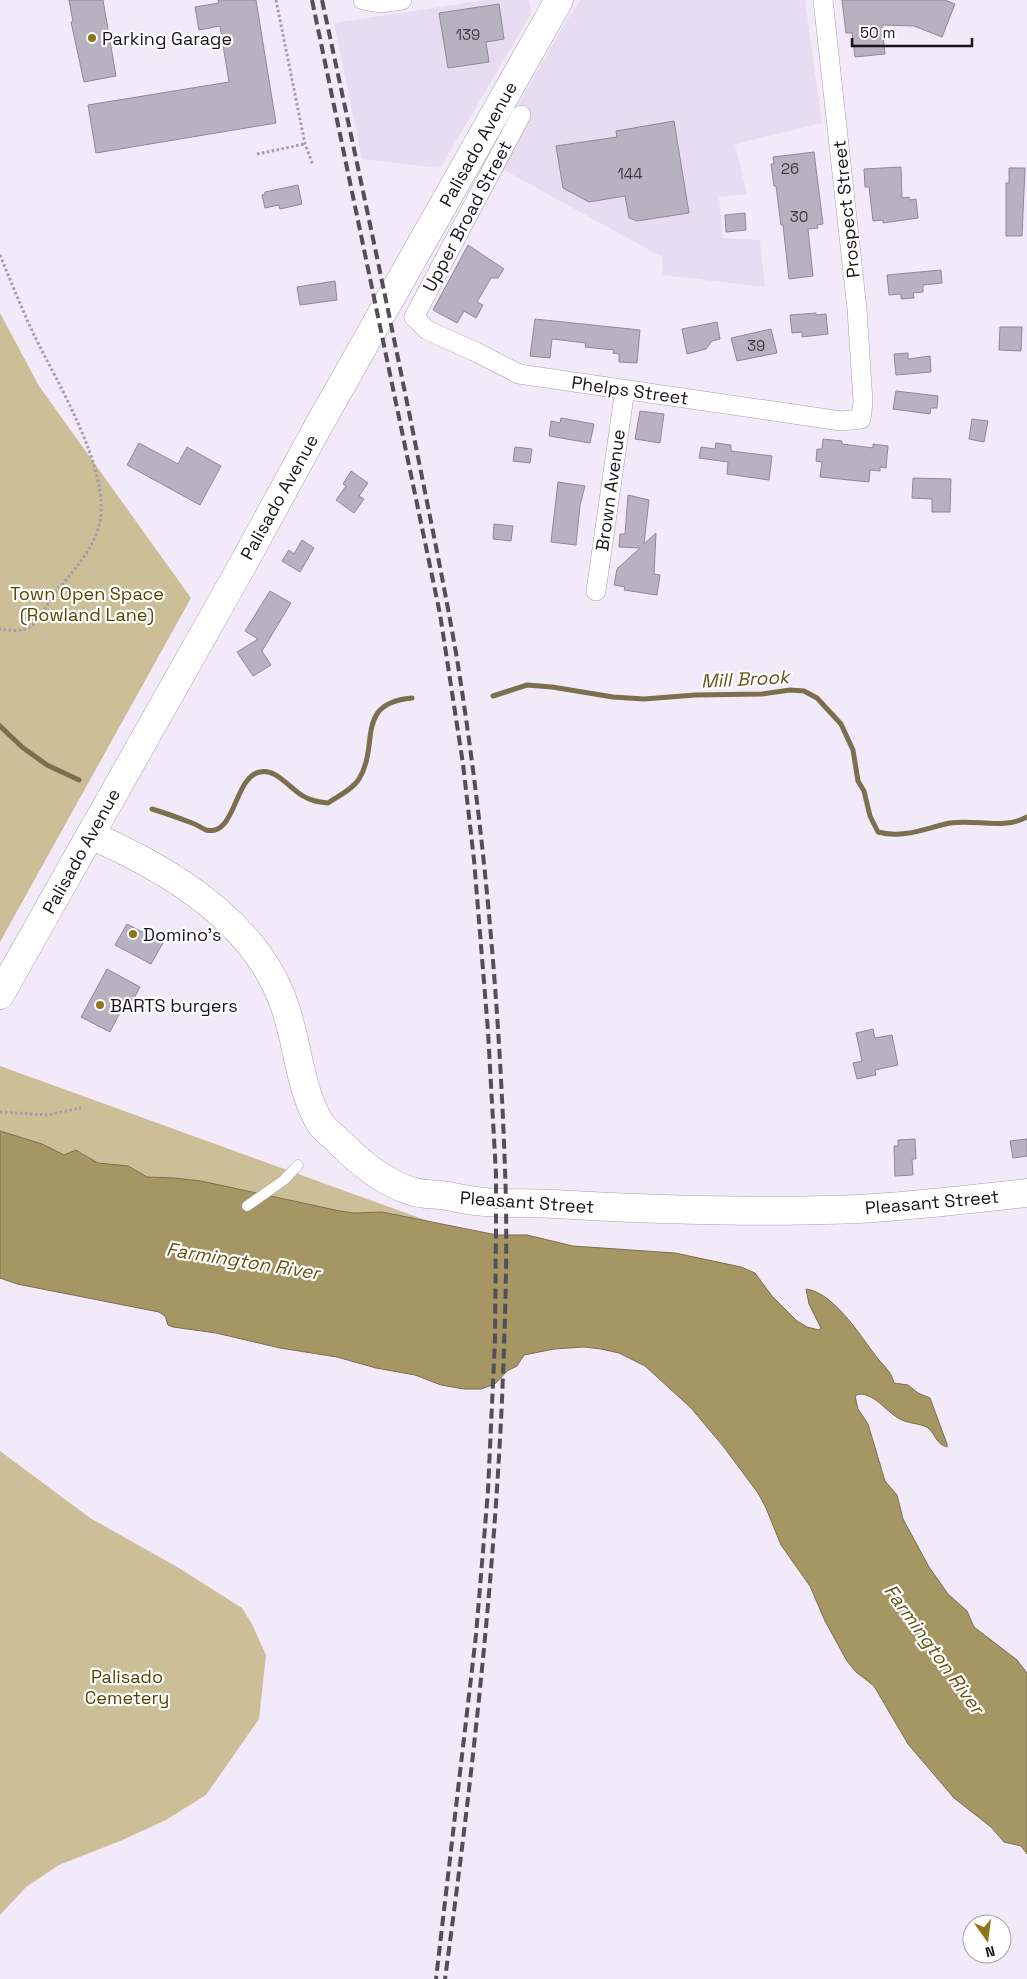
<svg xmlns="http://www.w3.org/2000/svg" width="1027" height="1979" font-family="'Space Grotesk',sans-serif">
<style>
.built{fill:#e7dcf2}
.green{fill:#ccbf98}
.water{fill:#a69664;stroke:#7b6f4e}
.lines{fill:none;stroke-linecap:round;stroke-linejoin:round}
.stream{stroke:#7b6f4e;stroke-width:5}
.building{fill:#b8b1bf;stroke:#918997}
.lane-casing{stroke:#a69fad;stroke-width:11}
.street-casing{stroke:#a69fad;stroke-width:20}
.secondary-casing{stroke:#a69fad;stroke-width:29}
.path{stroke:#a59eaa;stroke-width:3;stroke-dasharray:2.5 2.5;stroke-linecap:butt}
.lane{stroke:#fff;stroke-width:10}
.street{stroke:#fff;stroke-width:19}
.secondary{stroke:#fff;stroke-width:28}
.rail{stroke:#534f56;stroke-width:4;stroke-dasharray:10 5;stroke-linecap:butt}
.poi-dot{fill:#8e7519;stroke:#fff;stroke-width:2}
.labels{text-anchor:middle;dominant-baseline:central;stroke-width:4.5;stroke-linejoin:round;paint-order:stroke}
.number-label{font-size:15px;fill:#403c43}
.poi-label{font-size:18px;fill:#18151a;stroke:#fff;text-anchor:start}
.street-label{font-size:18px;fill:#18151a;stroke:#fff}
.park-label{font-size:18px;fill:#540;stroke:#fff}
.water-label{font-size:19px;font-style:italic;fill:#655316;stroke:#fff}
</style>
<rect width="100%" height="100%" fill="#f2eaf9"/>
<path class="built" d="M487 0H529L532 12 440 168 362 159 334 23Z
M581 0H805L822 123 735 144 747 194 719 197 723 238 760 240 765 287 663 275 662 257 486 160 564 24Z"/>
<path class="green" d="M0 313 39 386 191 598 0 942Z
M0 1066 439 1225 382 1212 354 1213 340 1211 201 1181 174 1178 147 1177 128 1166 98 1163 81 1152 73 1151 67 1155H61L42 1144 0 1131Z
M0 1451 90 1518 179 1568 242 1608 252 1624 266 1655 259 1719 206 1795 166 1820 120 1841 59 1865 26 1887 0 1915Z"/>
<path class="water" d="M0 1131 42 1144 64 1155 76 1150 98 1163 128 1166 147 1177 174 1178 201 1181 340 1211 354 1213 382 1212 497 1235H527L573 1246 675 1253 741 1267 755 1273 772 1296 797 1321 807 1327 819 1330 821 1328 809 1304 806 1289C833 1292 860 1335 875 1355 882 1365 891 1370 894 1383L908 1385 918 1393 930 1398 947 1444V1447C936 1444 936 1435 928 1428 921 1423 907 1424 898 1418 885 1410 875 1394 859 1394L855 1396 858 1409 868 1424 885 1481 897 1495 903 1519 929 1567 948 1594 967 1611 974 1627 1017 1660 1027 1673V1854L1021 1846 1004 1842 991 1827 954 1798 908 1744 874 1686 856 1672 847 1661 825 1621 810 1586 781 1545 766 1508 758 1493 723 1446 691 1408 645 1366 619 1353 601 1349 584 1347 554 1349 524 1355 517 1366 507 1371 495 1384 481 1389H464L441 1385 415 1375 376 1368 337 1357 280 1348 216 1333 173 1327 168 1325 165 1316 159 1312 17 1284 0 1278Z"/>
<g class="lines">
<path class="stream" d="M493 696 527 685 552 687 613 697 644 699 695 695 762 694 790 690 804 691 817 698 841 724 853 750 858 781 864 791 870 816 878 832C903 839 926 828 950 823 976 819 1003 830 1027 817
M0 726 22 747 47 765 79 780
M152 809C165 813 179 818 192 823 197 825 202 828 206 830 236 837 234 776 260 772 276 768 290 789 303 796 311 801 319 802 328 803 338 796 353 789 359 779 380 745 354 703 412 698"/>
</g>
<path class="building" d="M69 0H103L116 76 84 82 71 22H73Z
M218 0H256L276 123 96 153 88 105 229 82 220 26 199 30 195 7 219 3Z
M842 0H945L955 4 942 37 914 26 882 25 885 54 855 57 852 33H846Z
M499 4 504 39 486 42 489 62 448 68 439 13Z
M674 121 689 213 637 221 629 218 625 196 589 202 563 188 556 146 617 137 616 131Z
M814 152 823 224 817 225 818 228 808 229 813 276 789 279 783 225H781L776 186H774L771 164H774L773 157Z
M901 167 902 198 909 197 910 200 916 199 918 218 883 223V220L873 221 869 187H865L864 169Z
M1009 168H1025L1022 236H1006V183H1009Z
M298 185 302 204 280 209 279 205 265 208 262 195 265 194V192Z
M745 213 746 230 726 232 725 215Z
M468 245 504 269 498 278H491L477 302 483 305 476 318 464 311 457 323 433 310Z
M941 270 942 283 923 285V292L913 293 914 298 901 299V294L889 295 887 275Z
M335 281 337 300 300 305 297 287Z
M816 313V315L826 314 828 334 802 337V332L792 333 790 315Z
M535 319 640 330 637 363 619 362V354L613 353 614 350 585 347 586 343 552 339 550 358 530 356Z
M717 322 720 339 712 341 706 349 687 354 682 329Z
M1000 327H1022L1021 351 999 350Z
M771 329 777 353 737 361 731 338Z
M908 353V359L930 356 931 372 896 375 894 354Z
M896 391 938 396 937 408H931L930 414 893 409Z
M640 411 664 414 660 443 635 439Z
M561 418 594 424 590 443 549 436 551 421 560 423Z
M972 419 988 421 984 442 969 439Z
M823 439 842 441V444L873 448V444L888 446 886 468 880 467V471L870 470 869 482 820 477 822 462 816 461 817 449H822Z
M139 443 178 464 187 447 221 466 200 505 127 465Z
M716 443 731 445V451L772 456 769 480 727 474 728 462 699 458 701 447 715 449Z
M515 447 532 449 530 463 513 461Z
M351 471 368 483 359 496 364 499 354 513 336 500 346 486 343 484Z
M913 478 951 479 950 512H932V499L912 498Z
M558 482 585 486 580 505 576 545 551 542Z
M628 495 649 500 644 544 656 533 654 574 660 575 657 595 624 590 625 587 614 585 617 569 640 548 619 547 620 534H625Z
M494 524 513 526 511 541 493 539Z
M302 540 314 548 300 572 282 561 289 550 294 554Z
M270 591 291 603 262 651 271 665 253 676 237 652 258 639 245 631Z
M127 924 163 943 151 964 115 945Z
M107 969 140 987 132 1002 127 999 110 1032 81 1017Z
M873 1029 875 1038 892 1035 898 1065 875 1070 876 1075 857 1079 853 1063 862 1061 856 1033Z
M915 1139 916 1159H912L913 1175 895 1176 894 1146H898V1140Z
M1027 1139V1156L1013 1158 1010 1141Z"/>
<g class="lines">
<g class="lane-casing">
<path id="lane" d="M247 1206 284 1180 298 1165"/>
</g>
<g class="street-casing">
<path id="street" d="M363 0 380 3 402 0
M521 115 414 317 427 330 478 353 519 374 841 421 861 419 863 402 857 309 823 0
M596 591 625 389"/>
</g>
<g class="secondary-casing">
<path id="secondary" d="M90 835C167 868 255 921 284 1004 298 1042 299 1088 320 1123 324 1129 331 1134 336 1139 358 1161 383 1183 414 1192 425 1195 437 1194 448 1196 457 1198 466 1200 476 1201 501 1205 528 1202 554 1204 655 1210 757 1213 859 1209 915 1206 971 1199 1027 1193
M0 995 242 566 320 423 559 0"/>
</g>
<path class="path" d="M276 0 305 144 313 165
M257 154 305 144
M0 255C11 282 22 309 34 335 57 382 110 469 100 522 94 549 73 571 56 592 37 617 39 636 0 629
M0 1112 47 1115 81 1108"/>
<use href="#lane" class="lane"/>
<use href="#street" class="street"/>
<use href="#secondary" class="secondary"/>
<path class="rail" d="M312 0 440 614 463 764 474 860 488 1031 496 1174V1226L495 1339 488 1491 476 1635 436 1979
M322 0C353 144 384 288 413 432 428 508 444 583 457 659 484 828 499 998 505 1169 508 1246 505 1323 502 1400 493 1593 471 1787 445 1979"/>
</g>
<g class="poi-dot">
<circle cx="92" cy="38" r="5"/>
<circle cx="133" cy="934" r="5"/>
<circle cx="100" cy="1005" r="5"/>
</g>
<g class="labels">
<g class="number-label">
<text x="468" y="34">139</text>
<text x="790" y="168">26</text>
<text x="630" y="173">144</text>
<text x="799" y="216">30</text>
<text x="756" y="345">39</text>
</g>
<g class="poi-label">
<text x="102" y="38">Parking Garage</text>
<text x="143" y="934">Domino's</text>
<text x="110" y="1005">BARTS burgers</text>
</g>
<g class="street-label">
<text transform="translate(478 144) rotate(-61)">Palisado Avenue</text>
<text transform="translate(846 209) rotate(-96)">Prospect Street</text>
<text transform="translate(467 216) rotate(-62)">Upper Broad Street</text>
<text transform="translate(630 390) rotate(8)">Phelps Street</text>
<text transform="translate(610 490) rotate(-82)">Brown Avenue</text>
<text transform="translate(279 497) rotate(-61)">Palisado Avenue</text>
<text transform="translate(81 851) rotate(-61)">Palisado Avenue</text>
<text transform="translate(527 1202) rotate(4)">Pleasant Street</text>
<text transform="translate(932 1202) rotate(-5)">Pleasant Street</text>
</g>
<g class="park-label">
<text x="87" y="593">Town Open Space<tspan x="87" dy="21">(Rowland Lane)</tspan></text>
<text x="127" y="1676">Palisado<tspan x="127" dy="21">Cemetery</tspan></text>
</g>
<g class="water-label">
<text transform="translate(745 679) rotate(-3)">Mill Brook</text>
<text transform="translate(243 1261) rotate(9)">Farmington River</text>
<text transform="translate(934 1649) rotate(54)">Farmington River</text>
</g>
</g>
<g transform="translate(987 1939) rotate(166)"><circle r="24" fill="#ffffff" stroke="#a3a1a3"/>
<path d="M0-4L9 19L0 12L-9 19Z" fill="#8e7519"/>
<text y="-8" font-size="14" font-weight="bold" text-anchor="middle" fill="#18151a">N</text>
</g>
<path d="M852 38v8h120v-8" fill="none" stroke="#18151a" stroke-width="2.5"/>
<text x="860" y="38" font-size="15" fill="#18151a" stroke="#ffffff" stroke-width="4" paint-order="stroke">50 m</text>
</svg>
